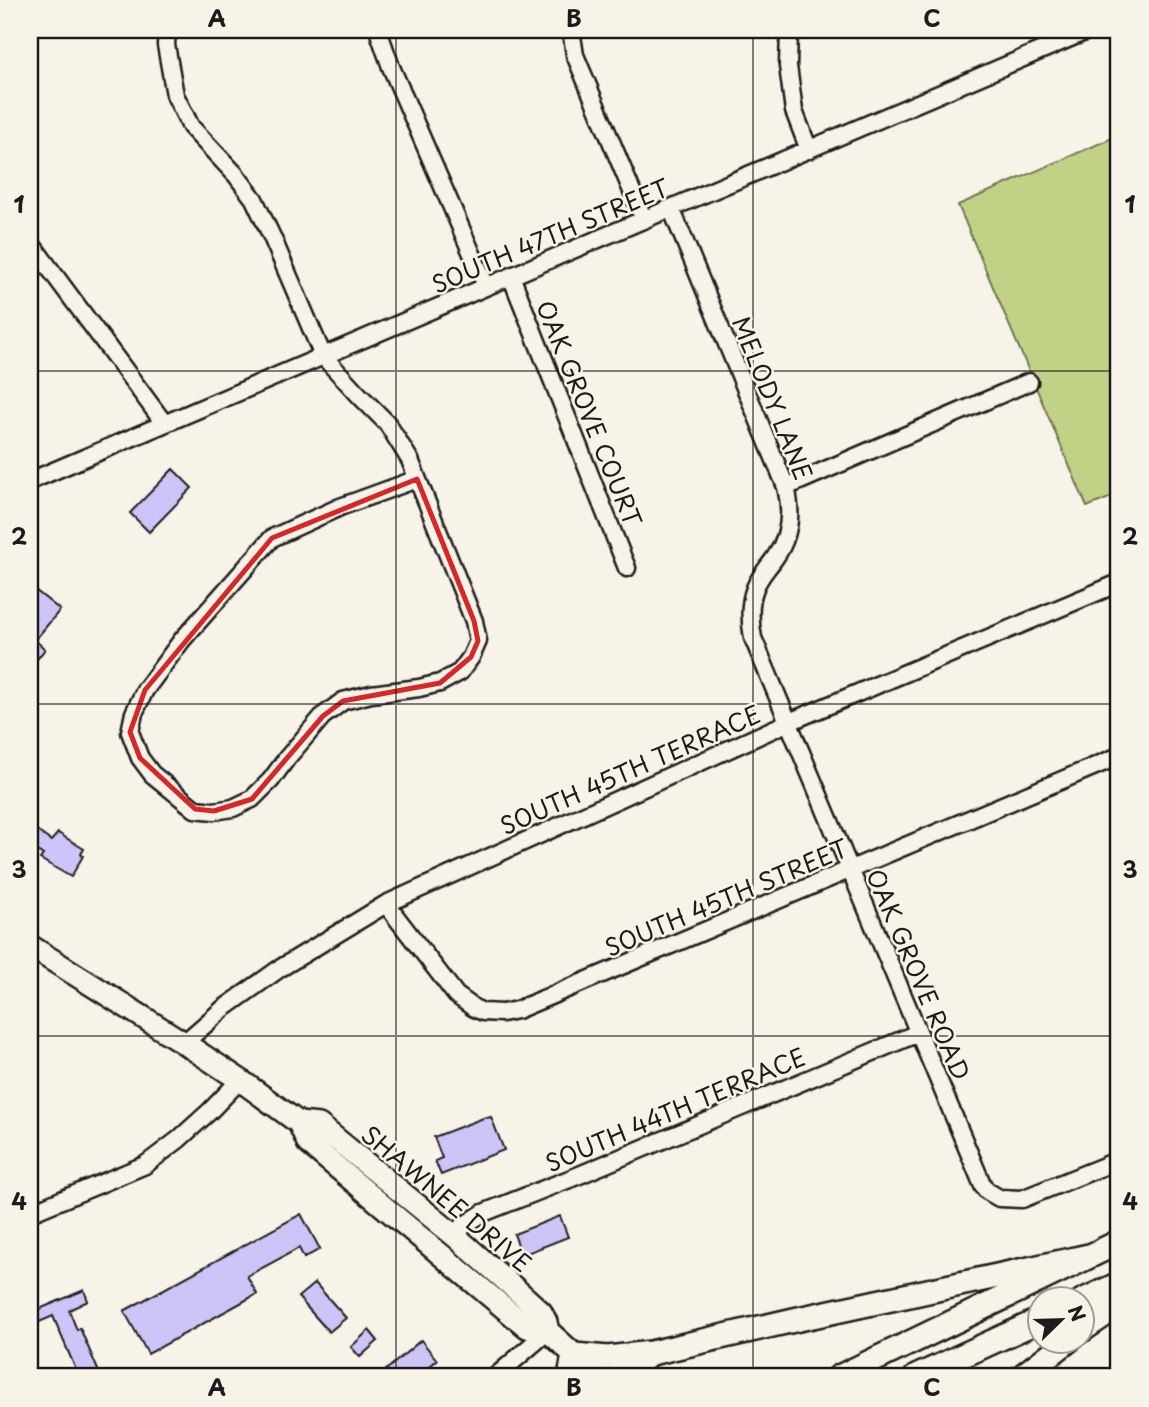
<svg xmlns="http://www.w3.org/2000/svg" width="1149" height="1407" font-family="'Playpen Sans',sans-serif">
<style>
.green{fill:#c1d287;stroke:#6e7752;stroke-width:2}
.building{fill:#cdc4f7;stroke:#1c1c1c;stroke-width:2}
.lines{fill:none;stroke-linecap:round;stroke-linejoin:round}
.minor-casing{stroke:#1c1c1c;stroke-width:21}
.major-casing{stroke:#1c1c1c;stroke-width:26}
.highway-casing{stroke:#1c1c1c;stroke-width:28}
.minor{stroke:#f7f3e8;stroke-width:16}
.major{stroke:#f7f3e8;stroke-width:21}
.highway{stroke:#f7f3e8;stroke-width:23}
.marked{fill:none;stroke:#d62828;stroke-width:5;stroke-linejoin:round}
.grid{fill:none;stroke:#1c1c1c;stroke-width:2;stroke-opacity:0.55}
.labels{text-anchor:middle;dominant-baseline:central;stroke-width:5;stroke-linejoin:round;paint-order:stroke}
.street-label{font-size:24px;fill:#1c1c1c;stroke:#f7f3e8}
.neatline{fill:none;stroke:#1c1c1c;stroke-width:2.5}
.grid-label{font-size:23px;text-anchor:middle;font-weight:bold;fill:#1c1c1c}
</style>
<rect width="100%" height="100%" fill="#f7f3e8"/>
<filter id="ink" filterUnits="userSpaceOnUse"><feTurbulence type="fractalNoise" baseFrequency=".0143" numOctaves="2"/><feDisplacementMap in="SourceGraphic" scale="14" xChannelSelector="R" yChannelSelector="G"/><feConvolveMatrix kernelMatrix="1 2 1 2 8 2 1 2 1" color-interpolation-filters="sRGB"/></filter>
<g filter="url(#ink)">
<path class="green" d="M1119 135V494L1087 507 958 205Z"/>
<path class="building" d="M173 469 192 488 149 532 130 513Z
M30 586 60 610 35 640 45 649 30 668Z
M30 826 51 841 58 833 84 849 81 854 83 856 71 877 40 859 43 855 30 846Z
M486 1117 487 1118 491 1117 504 1150 441 1175 435 1161 442 1158 434 1137Z
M301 1214 320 1249 304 1258 299 1248 247 1276 257 1294 148 1354 124 1311Z
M560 1216 568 1237 522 1255 514 1234Z
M315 1283 346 1318 329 1332 298 1297Z
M84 1290 88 1301 69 1310 77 1330 80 1328 101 1377H79L53 1316 30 1326V1313Z
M369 1330 378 1341 360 1357 351 1347Z
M421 1340 437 1360 417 1377H392L386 1370Z"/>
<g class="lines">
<g class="minor-casing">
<path id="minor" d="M167 30 166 45 175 95 191 127 236 175 254 199 272 237 323 356 359 395 387 423 410 460 474 621 478 641 471 657 460 672 440 683 419 688 371 694 343 701 323 716 287 758 271 780 252 799 233 808 214 811 195 809 152 774 140 758 130 732 134 713 145 690 182 640 272 538 340 507 417 479
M378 30 391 67 486 286
M571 30 575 55 644 220
M789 30 788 66 794 111 809 150
M671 208 786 487C792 511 791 534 776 556 769 567 760 575 755 588 749 603 750 622 753 638L983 1186 987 1191 999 1198 1022 1199 1119 1160
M30 242 164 423
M511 276 627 568
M30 481 1089 30
M786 487 1029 382
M386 904 456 995 474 1008 483 1012 502 1013 517 1010 1119 756
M184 1043 223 1009 279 969 386 904 789 722 1119 583
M30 1213 145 1165 178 1140 209 1112 240 1080
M455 1236 463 1226 483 1213 577 1176 918 1033
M495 1377 548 1331"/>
</g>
<g class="major-casing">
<path id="major" d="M30 946 184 1043 240 1080 299 1123 319 1125 455 1236 520 1293 541 1312 546 1322 548 1331 599 1377
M299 1123 308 1143 527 1327 538 1331H548"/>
</g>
<g class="highway-casing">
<path id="highway" d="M1082 1301 1119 1284
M1082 1330 1119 1305
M570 1377 574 1355 608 1358 651 1353 794 1320 1089 1256
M622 1377 651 1353
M839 1377 1119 1242
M916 1377 1040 1320
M1021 1377 1069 1340"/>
</g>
<use href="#minor" class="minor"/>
<use href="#major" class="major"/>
<use href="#highway" class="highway"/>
</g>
</g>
<path class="marked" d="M417 479 474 621 478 641 471 657 440 683 343 701 323 716 252 799 214 811 195 809 140 758 130 732 145 690 272 538Z"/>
<path class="grid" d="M396 30V1377M753 30V1377M30 371H1119M30 704H1119M30 1036H1119"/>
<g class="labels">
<g class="street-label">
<text transform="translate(550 235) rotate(-23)">SOUTH 47TH STREET</text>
<text transform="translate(773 398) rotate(68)">MELODY LANE</text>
<text transform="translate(590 413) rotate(68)">OAK GROVE COURT</text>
<text transform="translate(630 769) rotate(-24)">SOUTH 45TH TERRACE</text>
<text transform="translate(726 897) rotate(-23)">SOUTH 45TH STREET</text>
<text transform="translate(919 974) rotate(67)">OAK GROVE ROAD</text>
<text transform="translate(675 1109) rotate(-23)">SOUTH 44TH TERRACE</text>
<text transform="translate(447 1198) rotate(40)">SHAWNEE DRIVE</text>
</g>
</g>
<rect width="1149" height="1407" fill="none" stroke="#f7f3e8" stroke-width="77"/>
<g transform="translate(1061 1320) rotate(67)"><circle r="33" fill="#f7f3e8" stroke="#9f9d96" stroke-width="2"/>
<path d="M0-5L12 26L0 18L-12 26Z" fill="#1c1c1c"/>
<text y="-10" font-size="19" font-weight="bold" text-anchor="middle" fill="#1c1c1c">N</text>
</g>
<rect x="38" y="38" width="1072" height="1330" class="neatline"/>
<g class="grid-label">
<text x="217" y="27">A</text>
<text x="574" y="27">B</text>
<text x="932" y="27">C</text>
<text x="19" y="213">1</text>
<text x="1130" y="213">1</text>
<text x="19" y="545">2</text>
<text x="1130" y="545">2</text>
<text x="19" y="878">3</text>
<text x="1130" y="878">3</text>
<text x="19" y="1210">4</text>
<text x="1130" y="1210">4</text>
<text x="217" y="1396">A</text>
<text x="574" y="1396">B</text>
<text x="932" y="1396">C</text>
</g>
</svg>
